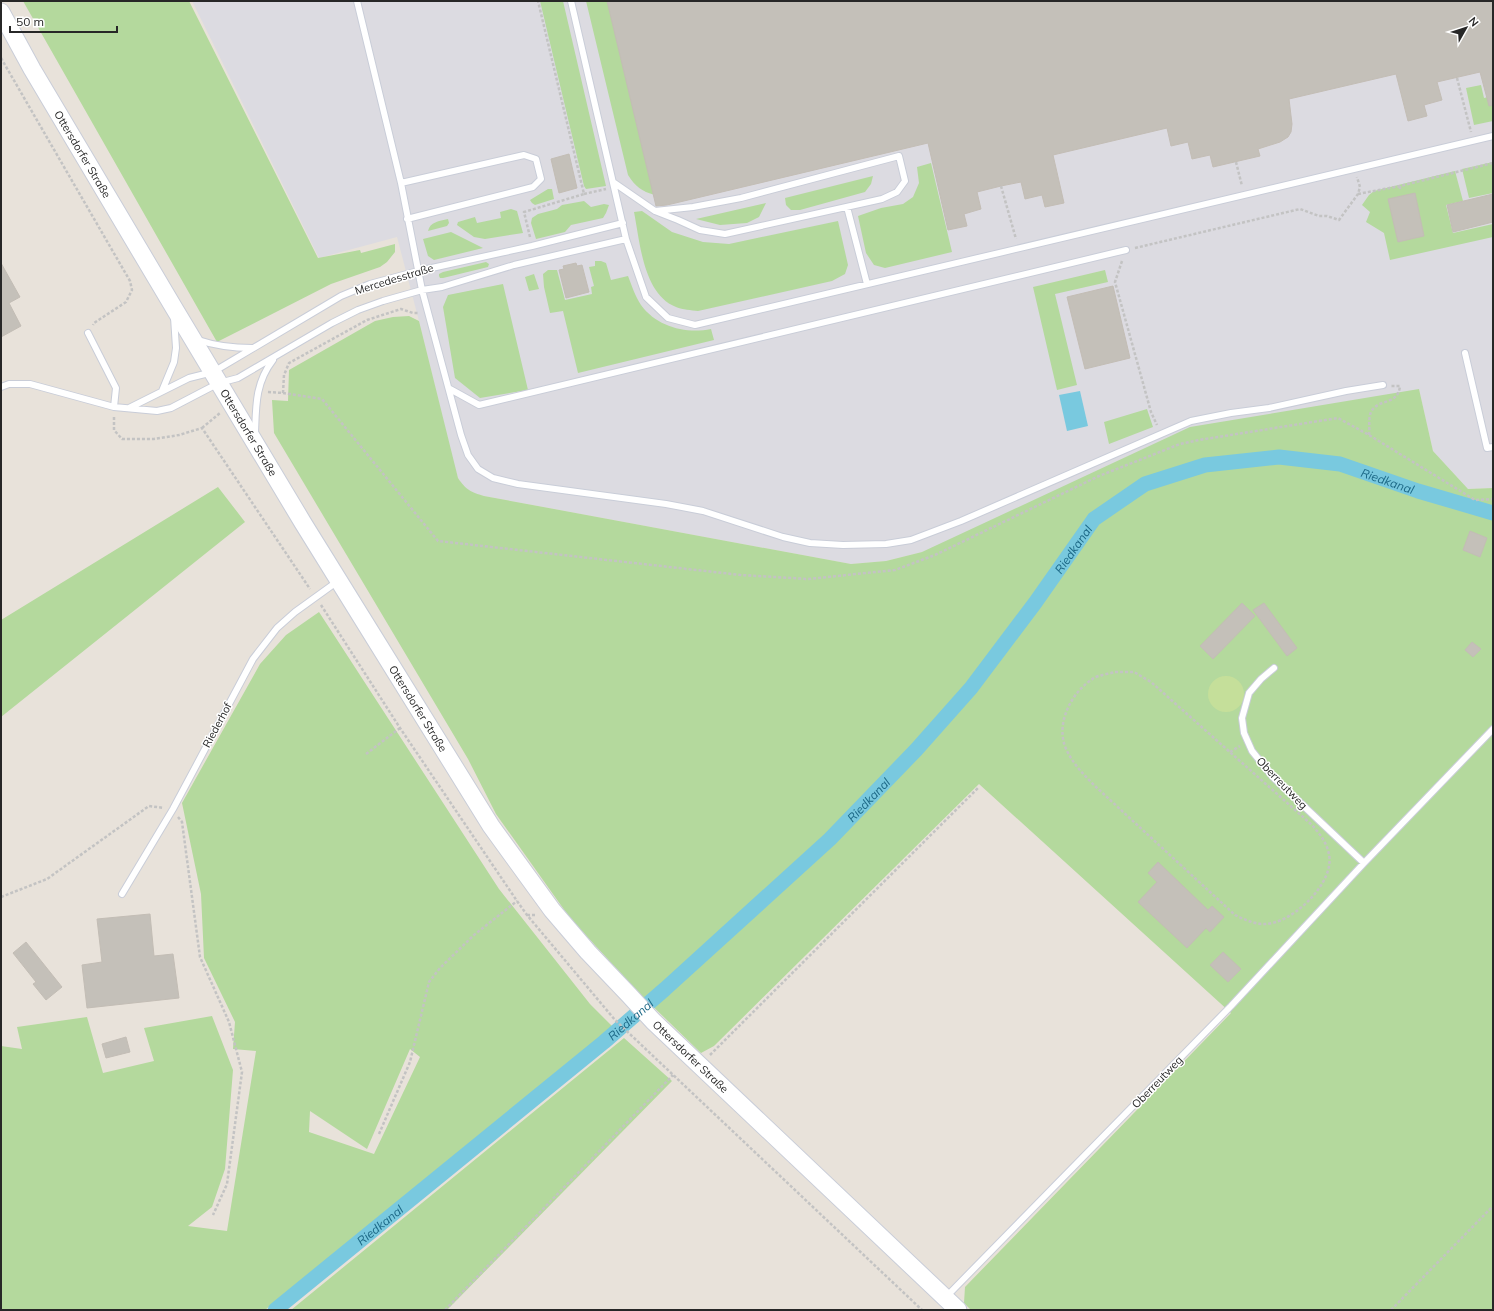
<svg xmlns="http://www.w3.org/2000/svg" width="1494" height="1311" font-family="Mulish,sans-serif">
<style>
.industrial{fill:#dcdbe1}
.green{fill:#b4d99d;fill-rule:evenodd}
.pitch{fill:#c5df9a}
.water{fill:#79c9df}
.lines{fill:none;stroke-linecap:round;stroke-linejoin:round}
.canal{stroke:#79c9df;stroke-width:15}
.building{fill:#c4c0b9;stroke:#c3bdb5}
.lane-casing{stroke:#c9cdd8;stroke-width:8}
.secondary-casing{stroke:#c9cdd8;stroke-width:19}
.path{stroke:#c3c3c3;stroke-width:2.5;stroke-dasharray:3 2;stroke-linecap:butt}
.lane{stroke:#fff;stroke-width:6}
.secondary{stroke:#fff;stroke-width:17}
.labels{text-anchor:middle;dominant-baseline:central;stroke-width:3;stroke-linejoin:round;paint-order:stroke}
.street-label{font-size:11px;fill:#272727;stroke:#fff}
.water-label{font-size:12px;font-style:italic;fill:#1c6886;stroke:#fff}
</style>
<rect width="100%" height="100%" fill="#e8e2da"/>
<path class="industrial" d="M192 1H1493V488L1468 489 1433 451 1419 389 922 552 886 561 851 564 484 496 472 493 464 488 458 478 455 468 419 321 397 237 319 258Z"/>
<path class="green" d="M23 1H189L318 258 360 250 361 253 395 244V252L387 262 380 267 331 284 217 342Z
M540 1H563L606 186 586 189 584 186Z
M586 1H608L655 195C641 191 636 187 628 175Z
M1481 85 1484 98 1493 96V121L1474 125 1466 88Z
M1493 162V193L1469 198 1462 169Z
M931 163 952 252 885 268 874 265 866 253 858 216 881 208 903 204 913 197 919 183 917 167Z
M1455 171 1463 201 1446 205 1453 233 1493 224V237L1390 260 1384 233 1366 222 1370 212 1362 205 1369 195 1374 191Z
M873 176 871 184 865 192 800 210H791L786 205 785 198Z
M548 189H552L554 199 535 205 532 203 530 200Z
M584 201 591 207 604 204 609 205 606 213 603 218 571 225 565 232 536 239 531 223 532 218 538 214 557 209 562 205Z
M766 203 759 217 747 223 720 225 696 219Z
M511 209 517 211 523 233 485 239 474 237 457 225 458 222 475 217 477 223 501 218 500 212Z
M642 211 672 232 703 242 729 244 838 221 848 265 845 274 832 281 698 311C691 310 683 310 676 307 643 294 640 242 634 212Z
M448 219 449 223 447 226 428 231C430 222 439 221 448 219Z
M451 232 483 248 434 260 428 256 423 239Z
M595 261H601L606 263 611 280 628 276C632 286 635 296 641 305 657 327 686 334 711 329L714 340 578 373 563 311 550 313 544 287 543 274 548 270H557L565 300 592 294 591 287 594 286 589 267 595 266Z
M486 262 489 264 488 267 443 278H440L439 276V274L443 272Z
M1105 270 1108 282 1055 294 1077 385 1057 390 1033 287Z
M534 274 539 289 529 291 525 277Z
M503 284 528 390 480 398 455 378 443 307 448 295Z
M409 316 419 321 458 478C466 490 471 492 484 496L851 564 886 561 922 552 1190 427 1419 389 1433 451 1468 489 1493 488V1310H971L964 1303 965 1287 1231 1013 979 784 714 1046 701 1053 638 992 570 918 496 814 468 759 274 433 272 400 288 401 289 370 375 321 393 317Z
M1147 409 1153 427 1109 444 1104 422Z
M218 487 245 522 1 717V620Z
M319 612 499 889 590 1004 613 1027 265 1310H1V1046L22 1049 17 1027 87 1017 103 1073 154 1061 144 1028 212 1016 233 1070 225 1169 212 1207 188 1226 227 1231 256 1051 233 1049 235 1022 204 958 201 894 182 803 260 664 286 635ZM410 1049 420 1057 374 1154 309 1132 310 1111 367 1149Z
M624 1038 672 1081 447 1310H291Z"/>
<path class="pitch" d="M1208 694a18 18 0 1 1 36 0a18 18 0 1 1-36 0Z"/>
<path class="water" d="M1080 391 1088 426 1067 431 1059 395Z"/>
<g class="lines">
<path class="canal" id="s1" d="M275 1310 604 1042 665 989 830 839 916 750 971 688 1035 603 1094 519 1145 484 1205 465 1279 457 1340 464 1418 491 1493 513"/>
</g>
<path class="building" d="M607 1H1493V105L1489 106 1480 72 1437 82 1442 100 1424 105 1427 116 1408 121 1396 74 1289 99 1292 124 1291 132 1288 137 1280 142 1258 149 1260 156 1213 167 1210 155 1192 159 1188 142 1171 146 1167 128 1053 155 1064 203 1045 207 1042 195 1025 199 1021 182 1001 186 977 192 981 209 964 214 967 226 948 230 928 143 667 205 656 206Z
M569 154 577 188 559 193 551 159Z
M1415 193 1424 236 1398 242 1388 199Z
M1493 194V222L1453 232 1447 205Z
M1 263 20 297 9 303 21 326 1 337Z
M576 263 577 266 582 265 589 292 566 298 559 270 564 269 563 266Z
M1113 286 1130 358 1085 369 1067 297Z
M1470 531 1487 538 1480 557 1463 550Z
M1242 603 1255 616 1213 659 1200 646Z
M1264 603 1297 648 1287 656 1253 610Z
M1472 642 1481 649 1473 657 1465 650Z
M1158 862 1208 910 1212 906 1224 917 1210 932 1206 928 1187 948 1138 902 1157 882 1148 873Z
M150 914 154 956 173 954 179 998 87 1008 82 965 102 962 97 919Z
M26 942 62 987 46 1000 33 984 36 982 13 953Z
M1223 952 1241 969 1228 982 1210 965Z
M126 1037 130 1052 106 1058 102 1044Z"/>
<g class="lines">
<g class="lane-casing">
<path id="lane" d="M357 1 401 183 422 290 461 435 468 455 478 469 493 478 518 484 666 504 703 511 783 537 810 543 843 545 886 544 911 540 961 521 1191 421 1231 413 1269 408 1346 391 1383 385
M571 1 626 239 646 297 668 318 695 325 1493 136
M613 182 655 211 693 207 741 198 899 156 905 181 897 192 882 199 725 234 700 230 678 220 655 211
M401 183 524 155 536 159 541 179 533 187 407 219
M847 207 867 284
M88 333 116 388 114 407
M198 340C216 346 233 348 252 348
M1465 353 1487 448 1493 447
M1 387 9 384H30L114 407 157 411 171 408 219 383 238 378 332 323 358 310 383 301 422 290 442 287 514 265 626 239
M450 389 479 405 1126 250
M162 391 174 362 176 348 174 317
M129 408 189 378 213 372 341 296 370 284 418 271 532 246 623 223
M255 434C256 407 255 383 273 360
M1274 668 1261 679 1249 693 1242 718 1244 733 1252 751 1273 777 1364 863
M122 894 173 809 253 659 277 628 295 612 338 581
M946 1297 1231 1006 1364 863 1493 729"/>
</g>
<g class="secondary-casing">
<g id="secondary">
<path id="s2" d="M1 12 32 69 174 308 303 523 491 826 552 910 588 952 629 995 653 1021 958 1310"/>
</g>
</g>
<path class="path" d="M1 58 130 281 132 290 126 302 94 323 93 325
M1457 78 1471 132
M1236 162 1242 186
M1001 186 1016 239
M1400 186V191
M584 194 606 189
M1358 194 1400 186 1493 163
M530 237 524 212 584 194 538 1
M1135 248 1300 209 1319 216H1327L1339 220 1358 194 1360 187 1357 177
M1122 261 1115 282 1151 412 1157 425
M268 392 283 393 322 399 438 541 741 575 808 579 895 570 935 555 1099 476 1180 444 1199 440 1338 418 1369 435 1475 500 1493 499
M283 393 284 375 289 363 367 320 401 309 413 313H418
M114 417V430L122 439H154L179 435 202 428 310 589
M202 428 220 413
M1369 435C1370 429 1368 418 1371 412 1378 398 1398 406 1400 386H1391
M321 605 400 728 517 901 527 915 615 1020 922 1310
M1115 672H1134L1151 682 1312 825C1322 836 1332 850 1329 866 1325 891 1290 924 1264 924 1254 924 1243 919 1235 915L1096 787C1085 776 1074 765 1067 751 1054 725 1071 692 1094 678 1099 675 1108 674 1115 672Z
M1230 752 1240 746
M366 754 400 728
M178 817 182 822 200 957 229 1022 242 1072 227 1184 213 1215
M1 897 47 879 149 806 164 808
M527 915H537
M710 1055 979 787
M379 1134 410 1062 429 982 440 968 474 935 517 901
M445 1310 673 1075
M1391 1310 1493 1206"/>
<use href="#lane" class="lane"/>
<use href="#secondary" class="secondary"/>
</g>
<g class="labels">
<g class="street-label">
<text stroke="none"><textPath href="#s2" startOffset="164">Ottersdorfer Straße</textPath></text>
<text transform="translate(394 279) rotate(-17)">Mercedesstraße</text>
<text stroke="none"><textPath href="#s2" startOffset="488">Ottersdorfer Straße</textPath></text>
<text stroke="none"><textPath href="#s2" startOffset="812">Ottersdorfer Straße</textPath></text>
<text transform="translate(217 725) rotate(-62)">Riederhof</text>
<text transform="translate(1282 783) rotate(46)">Oberreutweg</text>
<text stroke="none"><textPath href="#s2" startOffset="1256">Ottersdorfer Straße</textPath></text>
<text transform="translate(1157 1082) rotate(-46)">Oberreutweg</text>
</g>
<g class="water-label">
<text stroke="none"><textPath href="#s1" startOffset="1455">Riedkanal</textPath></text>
<text stroke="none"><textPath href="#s1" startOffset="1107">Riedkanal</textPath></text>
<text stroke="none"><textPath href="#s1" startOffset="783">Riedkanal</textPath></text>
<text stroke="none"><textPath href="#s1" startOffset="459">Riedkanal</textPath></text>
<text stroke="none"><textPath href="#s1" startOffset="135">Riedkanal</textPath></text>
</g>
</g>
<rect width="1494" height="1311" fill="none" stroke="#272727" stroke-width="4"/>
<g transform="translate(1466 28) rotate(51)" stroke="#ffffff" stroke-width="3" paint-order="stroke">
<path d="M0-3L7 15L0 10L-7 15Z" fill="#272727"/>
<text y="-6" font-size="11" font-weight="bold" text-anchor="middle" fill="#272727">N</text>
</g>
<path d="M10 26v6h107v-6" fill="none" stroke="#272727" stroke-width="2"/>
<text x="16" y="26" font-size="12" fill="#272727" stroke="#ffffff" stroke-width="3" paint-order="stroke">50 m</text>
</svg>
